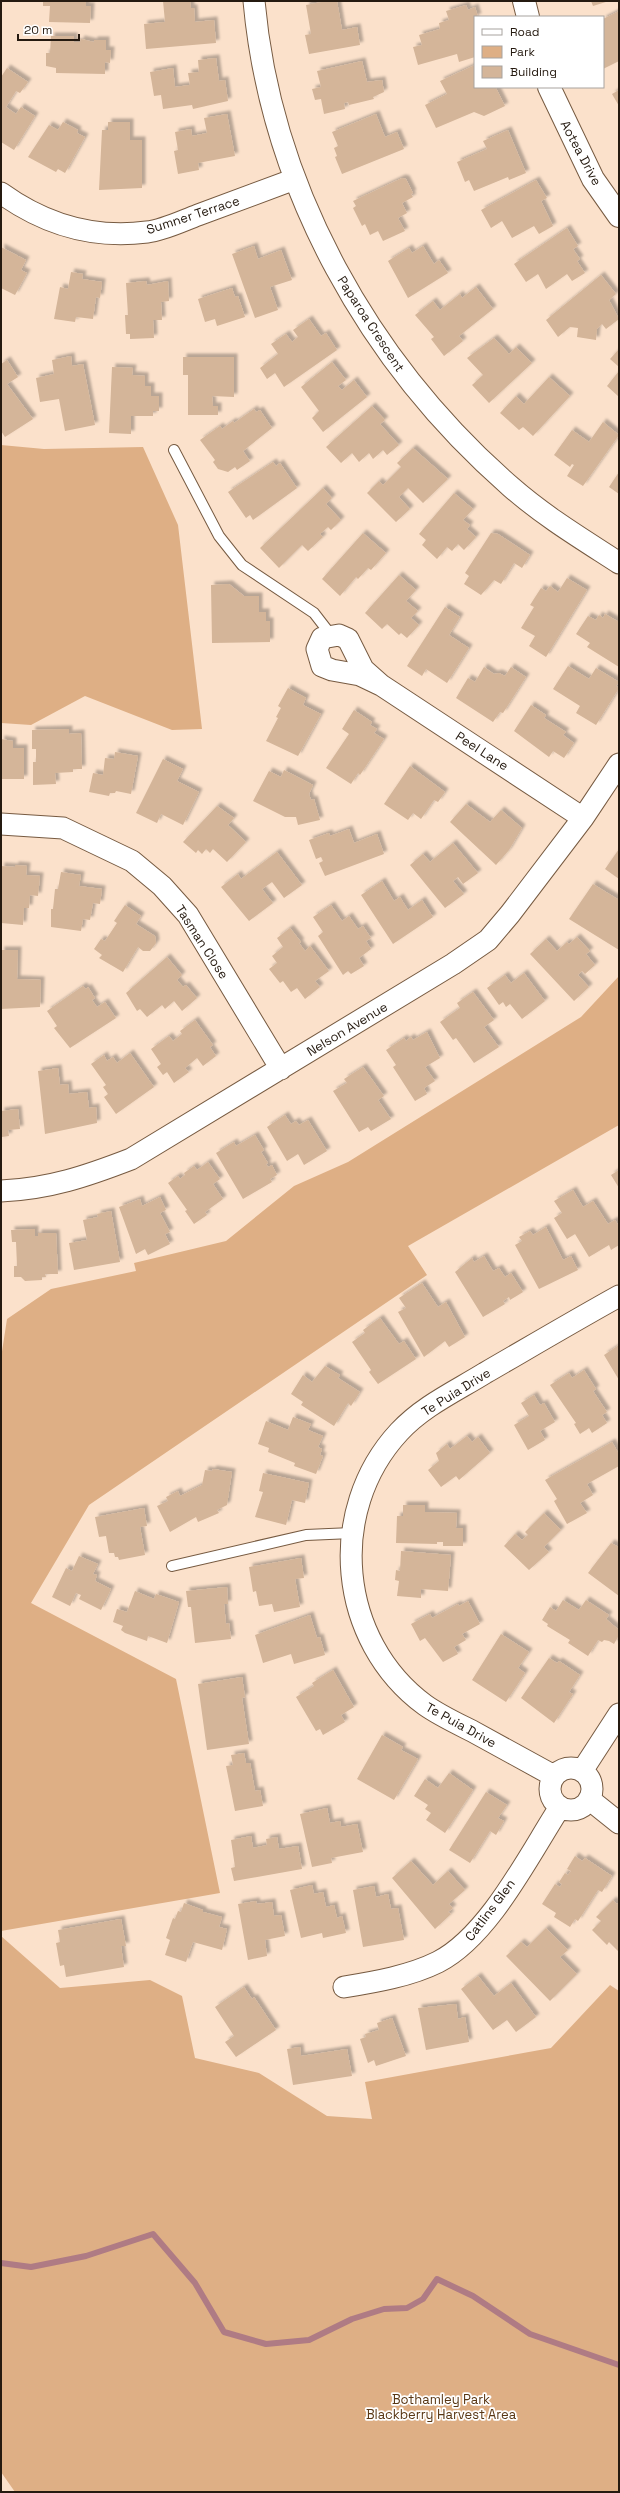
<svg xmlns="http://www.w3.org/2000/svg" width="620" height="2493" font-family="'Space Grotesk',sans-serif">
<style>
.green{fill:#deaf85}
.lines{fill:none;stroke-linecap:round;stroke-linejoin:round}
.stream{stroke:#af7b84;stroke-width:6}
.building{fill:#d4b599;filter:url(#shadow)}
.service-casing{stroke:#765a41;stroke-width:12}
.minor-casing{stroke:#765a41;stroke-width:23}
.tertiary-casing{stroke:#765a41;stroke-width:24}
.service{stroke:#fff;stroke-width:10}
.minor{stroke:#fff;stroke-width:21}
.tertiary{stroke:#fff;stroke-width:22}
.labels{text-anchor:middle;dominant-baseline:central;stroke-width:3.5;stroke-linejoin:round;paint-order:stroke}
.street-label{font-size:13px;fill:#251a10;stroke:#fff}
.park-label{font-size:13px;fill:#593714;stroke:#fff}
</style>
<defs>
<filter id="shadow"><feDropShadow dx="3.5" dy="-3.5" stdDeviation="1" flood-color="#0004"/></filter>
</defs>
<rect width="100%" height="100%" fill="#fbe1cb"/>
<path class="green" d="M1 445 44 449 143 447 178 525 202 729 172 730 85 696 31 725 1 723Z
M619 976V1125L408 1246 427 1275 89 1505 31 1603 176 1679 220 1893 1 1931V1358L7 1319 51 1289 136 1271 134 1263 226 1241 294 1186 348 1162 581 1017Z
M1 1936 60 1988 150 1980 182 1996 195 2058 259 2073 327 2116 372 2119 365 2082 551 2048 610 1985 619 1991V2492H15L1 2472Z"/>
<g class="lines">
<path class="stream" d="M1 2263 31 2267 86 2256 153 2234 195 2283 224 2332 266 2344 309 2340 352 2319 384 2309 407 2308 423 2299 437 2279 473 2296 530 2334 619 2365"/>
</g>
<path class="building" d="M43 1H86V6H91L90 23 49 22 50 6H43Z
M163 1H190L191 8H194L195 22 214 20 216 43 146 49 144 24 165 22Z
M327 1H337L342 30 357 27 360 45 309 54 305 35 311 34 306 5Z
M591 1H609L593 6Z
M466 5 468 10 475 7 478 17H475V57L459 62 457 54 418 65 413 47 422 45 419 35 440 29 439 23 449 20 446 11Z
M619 11V61L603 69V19Z
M51 36H74V42H80L81 39 94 42V40H106V50H111L110 63 105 62V74L56 73V68L46 66V53H50Z
M216 58 219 81 225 80 228 101 193 109 192 105 163 109 161 95 154 96 150 72 173 68 175 87 190 85 188 73 199 72 198 60Z
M362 61 367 82 382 80 384 92 373 97 374 99 349 105 348 102 344 103 345 109 324 114 321 99 315 100 312 89 321 87 317 71Z
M475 65V87L496 88 505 106 484 116 474 112 436 128 425 105 447 94 440 81Z
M7 68 28 82 20 93 16 91 6 107 16 114 21 107 35 116 14 150 1 142V77Z
M619 90V106L612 94Z
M227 114 235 156 198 163 199 170 178 174 174 151 178 150 175 132 191 129 192 136 207 133 204 118Z
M376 114 385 137 397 132 404 149 342 174 335 157 337 156 334 148 338 146 332 132Z
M63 122 78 130 77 133 85 137 65 173 58 169 56 172 28 157 49 125 58 130Z
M108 122H130V140H142V188L99 190 102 130H108Z
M508 130 526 173 509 180 508 177 474 191 469 180 465 182 457 162 487 149 483 141Z
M402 178 406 179 413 193 411 194 413 197 402 203 407 213 398 218 405 231 383 241 378 231 370 235 365 224 362 226 353 208 356 206 353 201Z
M536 180 547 198 541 201 553 226 539 234 534 226 512 238 502 221 491 228 481 210Z
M567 228 578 246 573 249 580 259 577 261 585 273 572 281 567 274 546 289 538 274 526 282 514 264Z
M254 246 258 259 281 250 292 280 270 287 278 310 255 318 232 254Z
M423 246 434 264 439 260 448 273 408 298 388 261 409 248 412 253Z
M1 247 26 260 21 270 27 273 15 295 1 288Z
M71 272 83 274 82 279 102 282 100 298 96 297 93 319 76 317 75 322 54 319 60 287 68 289Z
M601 275 616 294 609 300 619 319 606 329 602 324 597 329 596 340 577 337 578 328 570 327 558 337 546 320Z
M146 281 147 285 168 281 169 301 161 302 162 320H153L154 338 130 339V334H126L125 315H128L126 283Z
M476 287 493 309 459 336 463 341 444 356 431 339 434 337 415 315 433 301 440 310 460 294 462 298Z
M232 288 235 297 238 296 245 317 217 326 215 319 205 322 198 299Z
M309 319 321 336 326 333 337 350 284 387 275 373 267 379 260 368 278 354 271 344 286 334 292 342 298 337 293 330Z
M494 338 509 354 516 347 532 363 489 403 472 385 483 375 467 358Z
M619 349V367L610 359Z
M71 356 72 366 83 364 95 425 65 431 59 399 40 402 36 378 54 374 52 360Z
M183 357H234V397L212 396 213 406H218V415H188V375H183Z
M7 360 18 377 7 384 33 419 5 437 1 431V364Z
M332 362 346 380 338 386 342 390 354 380 367 397 323 432 312 418 319 411 301 387Z
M112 367 133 368 132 375 145 376V386H151V396H159V411H153V416H131V434L109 433Z
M619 371V397L607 386Z
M549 377 570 396 533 436 523 427 519 430 500 413 516 396 524 404Z
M372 406 385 420 380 424 399 445 387 455 383 450 373 459 369 453 359 462 352 453 341 463 326 447Z
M254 409 256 412 260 410 272 428 243 451 250 461 237 470 235 467 228 472 218 469 213 462 215 460 200 440 220 426 222 429 233 421 234 423Z
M603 422 619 435 583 486 567 476 574 465 572 464 570 467 554 455 572 430 589 442Z
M413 448 448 479 423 503 408 488 399 497 410 509 396 522 367 493 379 481 383 485 401 467 397 463Z
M273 462 276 466 280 463 297 488 253 520 250 515 246 518 228 492Z
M619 472V494L609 487Z
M323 488 332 498 326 504 341 520 331 530 328 527 320 534 323 537 308 551 302 545 279 568 260 548Z
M454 493 473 509 463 520 470 525 467 529 476 537 464 550 458 544 452 551 447 547 437 559 422 545 426 540 419 534Z
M363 533 386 553 371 570 368 568 358 579 356 577 340 596 322 579Z
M491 533 498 534 530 555 522 568 514 563 501 584 494 580 481 595 464 584 469 576 465 573Z
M399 575 416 590 406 601 418 611 411 618 419 625 407 638 401 633 399 635 387 624 382 629 365 613Z
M567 578 587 590 546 657 529 646 535 636 521 628 534 607 530 605 541 588 546 591 550 586 558 592Z
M229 584 244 596H259V612H266V621H270V642L212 643 211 585Z
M445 607 460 617 449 635 469 648 447 683 426 669 422 676 407 666Z
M605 614 619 622V667L587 647 590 643 576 634 588 616 596 620 599 615 603 618Z
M568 666 589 679 596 668 619 682 616 686 619 688 596 725 576 713 580 706 553 689Z
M484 667 494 674 499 673 505 676 511 667 526 677 503 713 500 712 493 722 456 698 468 678 475 682Z
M288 688 306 698 303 705 321 714 298 756 266 741 278 718 276 717 281 708 278 706Z
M531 705 546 715 544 718 566 732 563 735 574 743 564 758 553 751 549 757 514 731Z
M354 710 372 722 370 725 377 729 374 733 384 739 360 775 358 773 351 784 326 768 349 734 342 729Z
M69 729V734L81 733 82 769H73V772L55 773 56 784 33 785V762H36V749H32V730Z
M1 739 13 741V748H24V779H1Z
M115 752 138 756 131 794 116 791 115 793H110L109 796 89 792 93 773 103 775 105 758 114 759Z
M163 759 183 769 177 781 199 792 183 825 161 814 157 823 136 813Z
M410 766 445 792 438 802 434 800 421 819 413 813 408 820 384 804Z
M284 770 313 785 309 794 311 800 314 799 320 820 298 825 296 817H285L253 801 269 771 281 777Z
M466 804 490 822 501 810 522 828 509 850 496 865 450 822Z
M217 806 234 818 228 825 246 842 227 862 213 849 210 853 206 849 202 854 198 850 196 853 183 842Z
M349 829 354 843 377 834 384 854 325 876 319 863 323 861 321 857 316 859 309 840 329 833 330 836Z
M453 843 478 873 463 884 458 877 453 881 464 894 445 908 410 865 423 854 430 862Z
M619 849V879L605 869Z
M277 852 302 885 284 898 272 882 262 889 273 903 249 921 221 887 238 874 241 879Z
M15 865 27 866 26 875 40 876 38 896 30 895 29 908H24L23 925 1 923V866L15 867Z
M61 872 81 875 79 886 102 889 100 904 93 903 90 920 83 919 81 931 51 927V909H53L55 889H58Z
M382 881 394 901 400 897 408 910 422 900 433 917 393 944 361 895Z
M593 884 619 900V950L569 919Z
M125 905 141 916 136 924 155 936 156 943 150 951H143L138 947 123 972 99 958 102 955 94 949 101 939 105 941 117 923 114 921Z
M331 905 342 921 349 916 358 929 363 926 371 938 366 941 371 949 359 958 364 966 351 974 348 971 343 975 318 936 323 932 313 917Z
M290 928 301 942 299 943 305 951 310 946 329 971 315 981 320 987 305 999 297 988 291 992 283 981 280 983 269 969 277 963 272 956 283 947 277 938Z
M577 937 590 951 586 954 595 965 585 974 582 971 578 975 589 987 574 1001 530 954 546 939 557 951 567 942 569 944Z
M1 950H18L17 979 41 980 40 1007 1 1009Z
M167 957 182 975 177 980 183 987 186 985 197 998 182 1011 174 1001 165 1009 162 1005 147 1017 140 1009 137 1011 126 993Z
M524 973 545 1001 522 1019 510 1004 506 1007 503 1002 499 1005 487 988 505 975 511 983Z
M83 986 86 989 88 987 95 998 92 1000 97 1007 105 1002 116 1018 70 1048 54 1028 57 1026 47 1011Z
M473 992 494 1020 484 1027 499 1047 474 1063 456 1038 453 1040 440 1022 460 1008 457 1003Z
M195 1020 213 1045 210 1047 216 1056 203 1066 197 1058 185 1068 189 1072 174 1083 167 1072 163 1075 157 1067 161 1064 151 1049 169 1036 173 1041 182 1034 180 1031Z
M427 1032 440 1058 425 1067 435 1081 424 1088 427 1094 415 1101 393 1067 396 1065 386 1050 404 1038 406 1041 411 1037 413 1040Z
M130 1053 154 1087 116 1114 104 1097 108 1094 103 1087 106 1085 91 1064 104 1055 107 1061 113 1057 117 1063Z
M363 1067 384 1096 378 1100 391 1119 371 1131 368 1127 359 1132 333 1091 347 1083 344 1079Z
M58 1068 60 1085 68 1084 69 1094 87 1092 89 1108 96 1107 97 1123 45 1134 38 1071Z
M18 1109 20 1129 8 1130 9 1136 2 1137 1 1143V1111Z
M285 1115 291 1124 296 1121 299 1125 308 1120 327 1151 304 1165 298 1154 287 1161 267 1127Z
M255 1135 264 1150 261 1152 268 1163 266 1164 268 1167 272 1165 277 1175 270 1179 272 1182 243 1199 216 1153 234 1142 236 1146Z
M208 1162 220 1179 213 1184 223 1199 205 1212 207 1215 194 1224 185 1211 187 1210 168 1183 178 1176 180 1179 185 1175 184 1173 194 1166 197 1170Z
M619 1170V1188L611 1175Z
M573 1190 583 1207 593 1201 608 1224 615 1220 619 1226V1245L611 1250 609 1245 589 1257 575 1234 567 1239 554 1218 562 1213 554 1201Z
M160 1197 166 1210 160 1213 170 1232 165 1234 170 1244 148 1255 145 1249 136 1254 119 1207 140 1199 142 1206Z
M111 1211 120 1262 74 1270 69 1243 87 1240 83 1220 98 1217 97 1214Z
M546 1227 563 1260 571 1256 578 1270 539 1289 515 1245 522 1241 519 1237 530 1231 533 1235Z
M35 1229V1236H38V1233H56L58 1274H45L46 1277H42V1280L25 1281 21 1277H14V1266H17L16 1242H12L11 1230Z
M484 1256 493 1271 499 1268 505 1277 511 1273 523 1292 510 1300 509 1297 503 1301 505 1304 483 1317 455 1272 472 1258 474 1262Z
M422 1283 438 1307 446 1302 465 1337 449 1347 445 1341 424 1357 398 1312 406 1308 399 1298Z
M380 1318 399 1344 404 1341 416 1359 378 1384 369 1372 371 1370 352 1342 365 1333 363 1330Z
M619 1345V1380L604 1355Z
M325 1366 340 1375 338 1378 360 1392 351 1406 348 1403 334 1426 301 1405 303 1402 291 1394 303 1375 312 1382Z
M584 1370 596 1389 593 1391 607 1412 602 1415 607 1423 592 1433 589 1428 580 1434 574 1424 576 1423 550 1385 569 1373 572 1378Z
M534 1395 540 1405 544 1403 555 1422 540 1431 545 1440 528 1450 514 1425 529 1416 521 1403Z
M293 1417 311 1424 308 1430 323 1436 318 1447 322 1449 320 1455 323 1456 316 1474 294 1466 295 1463 268 1452 269 1448 258 1444 266 1421 288 1430Z
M467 1436 472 1442 478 1437 490 1453 459 1480 456 1476 441 1487 428 1470 439 1461 436 1453 447 1444 450 1449Z
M612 1442 619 1454V1466L587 1484 593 1495 580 1503 587 1513 567 1524 554 1501 557 1499 545 1480Z
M213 1469 232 1472 227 1505 217 1510 219 1513 198 1522 196 1517 170 1532 157 1506 168 1501 166 1497 178 1491 180 1496 202 1485 205 1470 212 1471Z
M263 1473 309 1483 305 1503 292 1500 286 1525 255 1517 263 1492 259 1491Z
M403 1505H425V1512L457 1513 456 1528H463V1546H443V1542H437V1544L396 1543 397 1516H403Z
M144 1508 147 1526 140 1527 145 1555 119 1560 118 1557H115L114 1553H109L106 1536 99 1537 95 1517Z
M544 1513 561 1530 544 1547 549 1552 529 1570 504 1546 515 1534 522 1540 528 1535 525 1532Z
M611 1543 619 1547V1596L588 1573Z
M401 1551 451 1555 448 1591 421 1589V1598L397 1596 399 1581 395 1580 396 1570 400 1571Z
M79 1556 98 1564 93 1574 97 1575 95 1581 111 1589 101 1610 79 1599 81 1595 76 1593 70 1606 52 1597 66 1568 72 1571Z
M301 1558 304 1578 295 1579 300 1607 274 1612 272 1604 259 1606 256 1591 253 1592 249 1567Z
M227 1587 228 1604H224L226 1624 229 1623 231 1639 195 1643 191 1607H188L186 1591Z
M135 1591 154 1599 156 1594 179 1602 167 1643 148 1636 147 1641 125 1633 121 1630 123 1626 113 1622 117 1609 127 1612Z
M563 1600 579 1610 586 1600 609 1615 606 1619 619 1630V1635L614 1644 609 1641 604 1640 602 1642 598 1640 588 1656 568 1643 570 1640 547 1626 548 1624 542 1620 550 1607 556 1611Z
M468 1601 480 1624 462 1634 466 1640 454 1647 458 1654 443 1662 425 1638 420 1641 411 1624 430 1614 432 1618 458 1604 459 1606Z
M310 1615 317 1638 320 1637 325 1655 294 1664 291 1654 263 1663 255 1635Z
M501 1634 529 1652 518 1668 525 1673 506 1702 472 1680Z
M549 1658 557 1663 559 1661 580 1675 569 1692 573 1694 554 1723 521 1698Z
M333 1670 354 1707 341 1715 345 1722 323 1735 320 1729 316 1731 296 1697 314 1686 312 1683Z
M242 1677 245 1697 242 1698 249 1744 207 1750 198 1684Z
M382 1735 403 1747 401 1750 418 1759 394 1800 357 1779Z
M244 1753 246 1763H250L255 1791 260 1790 263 1806 235 1811 226 1766 233 1765 231 1755Z
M449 1773 473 1790 445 1833 426 1820 431 1813 425 1809 428 1805 414 1796 425 1779 438 1788Z
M486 1792 507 1805 498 1818 504 1821 496 1835 490 1831 470 1863 449 1850Z
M327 1808 330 1823 340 1821 341 1827 357 1824 363 1852 331 1858 332 1863 312 1867 300 1814Z
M251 1836 253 1848 267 1845 266 1839 277 1837 279 1849 298 1846 302 1869 234 1881 231 1868 235 1867 231 1840Z
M575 1856 582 1861 585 1858 612 1876 602 1892 598 1890 578 1921 575 1919 570 1927 554 1917 556 1913 542 1904 555 1884 560 1887 562 1884 559 1882 565 1873 568 1875 571 1871 567 1869Z
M411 1861 433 1885 448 1871 465 1890 449 1904 453 1908 448 1912 451 1914 435 1929 392 1878Z
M312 1885 314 1894 323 1892 326 1907 334 1905 337 1918 342 1916 346 1933 323 1938 322 1933 301 1938 290 1890Z
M374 1886 376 1897 388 1894 391 1909 398 1908 404 1940 363 1947 353 1890Z
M613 1900 617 1904 619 1902V1952L609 1942 607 1945 592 1930 601 1921 596 1917Z
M256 1901 257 1904 272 1902 274 1916 281 1915 285 1936 265 1940 267 1956 248 1960 238 1904Z
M184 1903 203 1910V1912L222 1917 219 1927 227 1929 222 1950 193 1942 186 1962 165 1955 170 1940 166 1938 173 1918 175 1919 178 1911 181 1912Z
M121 1919 126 1946H121L124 1967 66 1977 64 1965 60 1966 56 1943 60 1942 58 1930Z
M546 1928 568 1950 560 1957 577 1974 550 2001 506 1956 521 1942 527 1947Z
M478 1976 494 1996 511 1983 536 2017 516 2032 507 2020 493 2030 461 1989Z
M244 1987 252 1999 254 1997 276 2030 236 2057 225 2042 234 2036 215 2007Z
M456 2004 458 2019 465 2017 469 2042 426 2050 418 2008Z
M392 2018 406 2056 376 2066 374 2060 368 2063 360 2039 366 2037 365 2034 379 2030 377 2023Z
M300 2047 301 2056 347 2049 352 2076 293 2085 287 2049Z"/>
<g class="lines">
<g class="service-casing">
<path id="service" d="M174 450 219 536 242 565 314 613 331 635
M172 1566 306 1535 352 1533"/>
</g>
<g class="minor-casing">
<path id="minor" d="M254 1C271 189 370 364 511 487 544 516 582 539 619 563
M1 193C44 224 93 239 147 232 164 230 182 221 198 215 231 203 263 191 295 179
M381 685 363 669 348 639 339 635 322 638 317 649 322 666 332 670 360 675 381 685 583 818
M1 824 63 828 132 861 162 886 188 915 281 1069
M1 1191C49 1189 87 1176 131 1159L453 964 488 940 510 914 583 818 619 764
M550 1789a21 21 0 1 1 42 0a21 21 0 1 1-42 0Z
M582 1771 619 1714
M554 1776C527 1761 499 1746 472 1731 456 1723 439 1715 425 1705 338 1641 326 1511 399 1432 423 1406 456 1391 485 1373 530 1347 574 1321 619 1296
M589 1799 619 1823
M344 1987C375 1982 410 1976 438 1962 489 1936 529 1855 560 1807"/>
</g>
<g class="tertiary-casing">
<path id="tertiary" d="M524 1 528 17
M549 87 593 179 619 216"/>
</g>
<use href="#service" class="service"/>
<use href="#minor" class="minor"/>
<use href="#tertiary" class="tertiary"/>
</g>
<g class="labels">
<g class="street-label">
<text transform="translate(581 153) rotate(62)">Aotea Drive</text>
<text transform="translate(193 215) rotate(-18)">Sumner Terrace</text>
<text transform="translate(371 324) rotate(57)">Paparoa Crescent</text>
<text transform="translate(482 751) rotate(33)">Peel Lane</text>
<text transform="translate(202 942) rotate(57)">Tasman Close</text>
<text transform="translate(347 1029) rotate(-31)">Nelson Avenue</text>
<text transform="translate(456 1392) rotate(-32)">Te Puia Drive</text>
<text transform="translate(461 1725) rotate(29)">Te Puia Drive</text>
<text transform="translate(490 1910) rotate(-53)">Catlins Glen</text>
</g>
<g class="park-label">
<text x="441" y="2399">Bothamley Park<tspan x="441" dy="15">Blackberry Harvest Area</tspan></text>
</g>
</g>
<rect width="620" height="2493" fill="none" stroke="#251a10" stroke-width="4"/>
<rect x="474" y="16" width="130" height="72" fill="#ffffff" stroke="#a8a39f"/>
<rect x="482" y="29" width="20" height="6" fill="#ffffff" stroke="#a8a39f"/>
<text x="510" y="36" font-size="12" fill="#251a10">Road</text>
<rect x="482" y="46" width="20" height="12" fill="#deaf85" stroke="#a8a39f"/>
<text x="510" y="56" font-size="12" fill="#251a10">Park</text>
<rect x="482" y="66" width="20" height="12" fill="#d4b599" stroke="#a8a39f"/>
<text x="510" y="76" font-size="12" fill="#251a10">Building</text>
<path d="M18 34v6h61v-6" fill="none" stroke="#251a10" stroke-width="2"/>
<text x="24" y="34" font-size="12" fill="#251a10" stroke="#ffffff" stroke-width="3" paint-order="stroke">20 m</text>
</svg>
